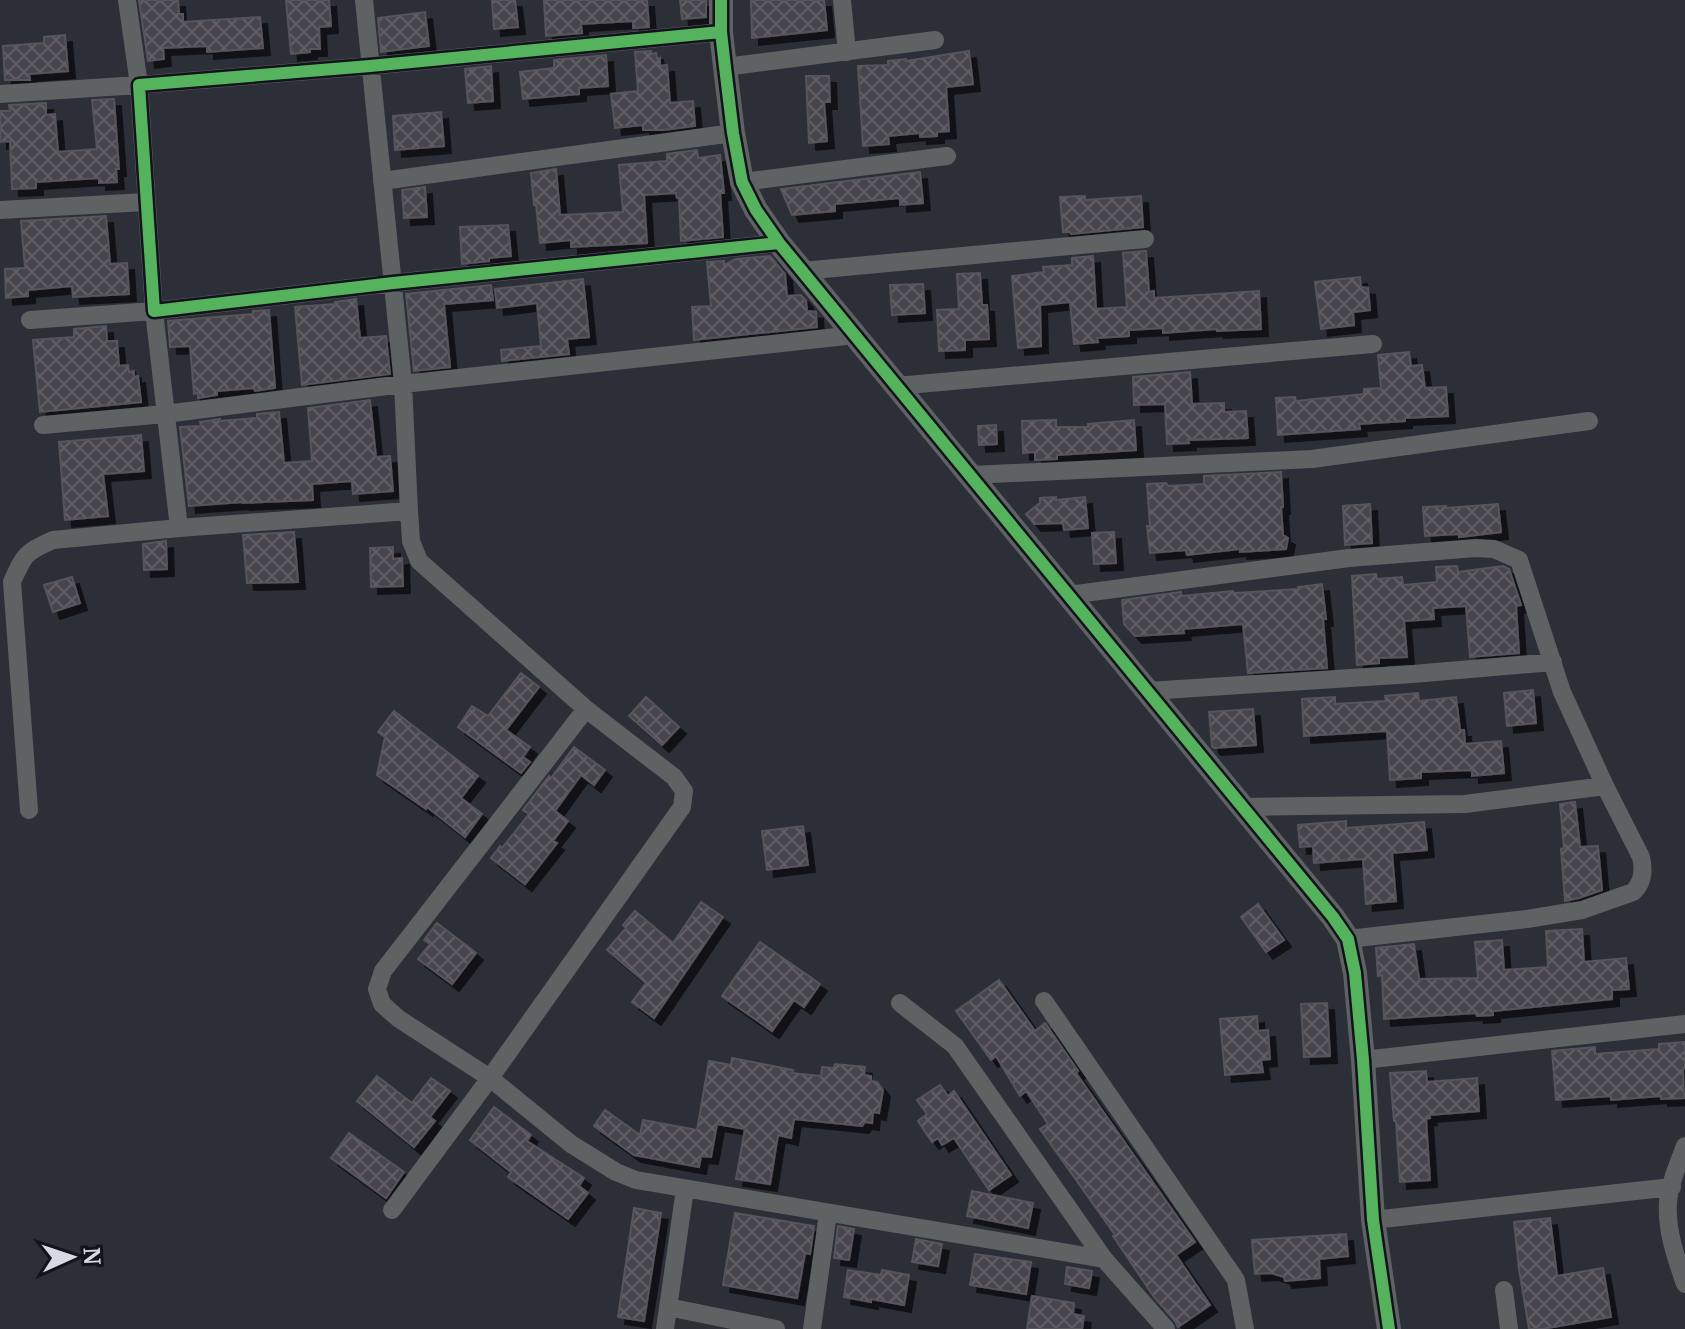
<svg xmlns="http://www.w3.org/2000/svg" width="1685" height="1329" font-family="Merriweather,serif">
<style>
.building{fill:url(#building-cross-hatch);stroke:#56545c;stroke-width:2;filter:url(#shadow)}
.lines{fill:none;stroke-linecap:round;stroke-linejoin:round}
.minor{stroke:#5e6263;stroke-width:18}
.tertiary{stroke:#5e6263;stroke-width:24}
.cycleway-casing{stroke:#12131c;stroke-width:17}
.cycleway{stroke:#56b35d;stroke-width:12}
</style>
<defs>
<pattern id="building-cross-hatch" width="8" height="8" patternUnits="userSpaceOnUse" patternTransform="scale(2)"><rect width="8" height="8" fill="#46444c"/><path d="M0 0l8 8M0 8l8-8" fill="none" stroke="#605e66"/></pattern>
<filter id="shadow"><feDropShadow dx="7" dy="7" stdDeviation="0" flood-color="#0009"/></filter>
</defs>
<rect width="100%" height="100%" fill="#2c2e38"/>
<path class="building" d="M139 0H178L179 14H183V22L260 17 263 48 207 52V46L163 48 164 59 148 61Z
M286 0H329L331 26 319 27 320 49H310V52L291 54Z
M492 0H515L518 27 494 29Z
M544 0H647L649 27 633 28V21L581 24 582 33 546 36Z
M680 0H706V17L682 19Z
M751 0H824L827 30 752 38Z
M425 12 429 46 381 52 378 18Z
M65 35 68 71 29 74 30 80H5L3 46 44 43V37Z
M651 51V54L656 53 657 59 660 58V66L667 65 670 103 693 101 695 126 664 130H643V125L615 128 611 94 638 91 635 52Z
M969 51 973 84 946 87 949 131 937 132V136L920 137V133L888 136 889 144 863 146 858 66 888 65V61L906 59V61Z
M606 55 608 86 579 88V94L523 99 520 72 554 68V60Z
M491 66 493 101 468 103 465 69Z
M806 76H829L830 102H824L827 141 809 143Z
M114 99 119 169H116L117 182 99 183V178L36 182V188L12 189 10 141 0 142V111H10L9 105 46 103V115L55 114 58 152 97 149 92 100Z
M441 112 444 146 395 150 393 116Z
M697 150 698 158 720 155 724 193H720L723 237 681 241 679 198H677L676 193 644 195 647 243 571 247V240L540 243 536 204 534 205 531 173 556 169 560 215 623 212 619 165 667 161V154Z
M920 172 923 203 900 205V198L835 204V211L792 215 781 189Z
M425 187 427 217 404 218 402 190Z
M1085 196V200L1141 196 1143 227 1071 234 1070 232H1063L1060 197Z
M106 216 110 264 127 263 129 294 73 297 72 286 28 290V296L6 298 5 269 25 268 21 221Z
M508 225 511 256 489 258V261L462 264 460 227Z
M1144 251H1146L1149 292 1154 291V298L1259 291 1261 329 1217 331V329L1163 333V328L1129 330V336L1097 338 1098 342 1074 344 1070 302 1040 305 1041 346 1018 348 1012 276 1044 272 1043 267 1072 265V258L1093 256 1096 309 1127 307 1123 253Z
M770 256 785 274 787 296 801 295 806 301 807 311 816 312 817 327 694 340 692 307 711 306 707 262 724 261V265L736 259Z
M980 273 982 305H987L989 339 965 340V350L939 351 937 310 959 309 957 274Z
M1360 277 1361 287 1368 288 1370 310 1353 312 1354 325 1321 329 1315 282Z
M583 279 589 337 567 339 569 354 502 361 501 350 541 346 537 303 497 308 495 289Z
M923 284 925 313 892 315 890 285Z
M491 285 493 300 444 304 450 367 414 371 406 294Z
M356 299 360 338 386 336 390 374 302 385 295 307 335 304V302Z
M269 310 275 388 255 391 254 388 217 391V395L198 398V393L194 394 190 346 170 347 168 321 253 314V311Z
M106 326 107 341H117L119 366 128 365 129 372 134 371V377L138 376 141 402 40 412 33 340 74 337V329Z
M1409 352 1411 366 1422 365 1425 388 1446 387 1448 416 1405 418V421L1359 424 1360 429 1278 435 1276 398 1295 397 1296 401 1364 394V389L1381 388 1378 355Z
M1190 372 1192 404 1224 403V412L1246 411 1248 438 1188 440 1189 443 1167 444 1165 404 1134 405 1133 377Z
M370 400 376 457 390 456 393 491 353 494 352 481 312 484 313 500 243 503V502L189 506 180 427 201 426 200 422 220 419V421L257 418V414L279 412 284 463 312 461 308 408Z
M1056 420V427H1088V424L1134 420 1136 450 1057 455V459L1035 460V452L1023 453 1022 421Z
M996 425 997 444 979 445 978 426Z
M141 435 144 471 103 474 108 516 65 520 59 442Z
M1281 472 1283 507H1281L1283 535 1288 538 1286 549 1240 552V549L1187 555 1186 550 1150 553 1147 526H1150L1147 484 1166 483 1168 486 1204 484V476Z
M1056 497V500L1085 497 1088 528 1064 530 1063 523 1034 524 1026 514 1040 503V498Z
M1370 504 1372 543 1345 545 1343 506Z
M1498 504 1501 532 1459 537V534L1425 536 1423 507 1446 506V508Z
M294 532 298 582 247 583 243 535Z
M1114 532 1116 563 1094 564 1092 533Z
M166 541 167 569 144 570 143 544Z
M393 547V559L402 558 403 586 371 587 370 548Z
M1457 566 1458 572 1503 566 1509 569 1521 605 1516 606 1519 653 1470 657 1466 606 1433 608 1434 619 1404 621 1407 657 1379 658V663L1357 665 1352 576 1376 574 1377 579 1402 577 1403 585 1437 582 1436 567Z
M72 577 80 603 53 612 44 585Z
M1322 584 1326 619H1323L1327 668 1248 673 1243 624 1183 629 1184 633 1135 636 1124 624 1122 600 1181 592V596L1233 591 1234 593 1299 589 1298 587Z
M521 673 539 687 506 730 530 747 523 757 530 762 521 773 458 727 472 706 488 716Z
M1533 690 1536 723 1507 726 1504 693Z
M1418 693 1419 701 1456 697 1460 730H1464L1465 744 1501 741 1504 773 1472 776V770L1421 772V778L1390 780 1387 731 1304 736 1302 699 1335 697V704L1386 701 1385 696Z
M646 697 679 727 662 745 629 716Z
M1253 709 1256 745 1214 748 1212 746 1209 712Z
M394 711 478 776 461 798 482 814 465 837 427 807 426 809 377 775 385 737 378 732Z
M574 747 605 770 594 785 581 775 555 811 568 821 553 841 557 843 525 884 491 858 500 846 502 848 529 814 523 810 549 776 551 778Z
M1575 802 1580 847 1598 846 1602 890 1579 898 1565 901 1561 849 1564 848 1560 804Z
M1346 821V828L1424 822 1427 850 1392 853 1396 901 1366 904 1363 859 1314 863 1313 846 1300 847 1298 825Z
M803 826 808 865 767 870 762 831Z
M701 902 723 917 654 1018 632 1002 646 983 607 950 626 928 623 925 635 911 673 943Z
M1258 904 1284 940 1266 952 1241 917Z
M437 923 476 953 452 984 418 959 430 944 424 940Z
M1582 929 1584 962 1626 958 1629 989 1612 990V999L1493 1011V1015L1477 1016 1476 1013 1384 1019 1382 975 1378 976 1376 948 1414 944 1419 979 1478 978 1475 942 1502 940 1504 970 1548 967 1546 931Z
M760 942 820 984 804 1007 794 1000 772 1031 722 996Z
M999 980 1035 1031 1045 1023 1078 1071 1076 1073 1195 1242 1176 1255 1210 1305 1178 1327 1175 1321 1154 1297 1113 1236 1115 1235 1040 1129 1048 1124 1026 1091 1020 1096 996 1056 991 1060 956 1011Z
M1327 1003 1330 1056 1304 1057 1301 1004Z
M1257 1016 1258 1031 1268 1030 1270 1059 1261 1060 1263 1072 1225 1075 1220 1019Z
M1685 1042V1068L1683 1069 1684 1098 1661 1099V1096L1611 1100V1096L1556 1100 1552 1051 1595 1047V1054L1659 1049V1044Z
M732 1058 793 1070 792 1073 821 1076 822 1067 834 1068 835 1064 865 1067 864 1075 871 1076V1081L877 1082 883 1090 879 1113 873 1112 872 1123 865 1122 862 1126 794 1119 791 1138 778 1135 770 1184 736 1179 745 1129 717 1124 711 1157 701 1156 699 1167 634 1155 594 1126 605 1110 640 1135 643 1120 697 1130 709 1061 731 1065Z
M1426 1071 1427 1082 1477 1078 1479 1111 1429 1115 1430 1118 1426 1119 1430 1180 1400 1182 1396 1121H1394L1390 1073Z
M377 1076 412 1103 431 1078 450 1091 430 1117 435 1121 414 1147 357 1101Z
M940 1085 948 1096 954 1091 1011 1175 989 1190 954 1138 942 1145 938 1138 932 1142 918 1121 927 1114 917 1100Z
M494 1107 531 1135 527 1141 584 1178 579 1186 588 1193 568 1219 508 1177 511 1172 470 1140Z
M349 1133 404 1172 386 1198 331 1158Z
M972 1191 1033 1203 1028 1228 967 1216Z
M634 1208 661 1213 644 1321 618 1317Z
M735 1213 814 1226 810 1254 805 1253 797 1298 723 1285Z
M1550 1218 1557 1276 1603 1268 1611 1317 1542 1329H1529L1519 1269 1514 1222Z
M838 1226 854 1229 849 1260 834 1258Z
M1346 1234 1348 1256 1319 1259 1320 1278 1285 1281 1284 1277 1271 1273 1255 1274 1252 1240Z
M916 1239 942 1244 938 1266 912 1262Z
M975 1254 1031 1262 1026 1294 970 1285Z
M1067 1267 1092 1271 1089 1288 1065 1284Z
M848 1270 881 1275 882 1270 909 1275 904 1305 871 1299V1302L844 1297Z
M1032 1296 1074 1303 1073 1314 1084 1316 1082 1329H1027Z"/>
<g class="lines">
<path class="minor" d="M364 0 403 384 855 335
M842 0 847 52
M721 32 370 66 139 85 154 311 393 283 779 243
M725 67 935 40
M0 94 139 85 127 0
M382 181 733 133
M742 182 947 156
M0 210 146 202
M802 271 1145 239
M30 320 154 311 179 528
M896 386 1373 344
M971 475 1312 459 1589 421
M1069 595 1349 558 1476 548 1494 549 1519 560 1562 692 1605 786 1641 857C1644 870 1643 883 1633 892L1582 910 1527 919 1348 939
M1148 691 1413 674 1553 662
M586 709 383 971 377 989 382 1004 399 1019 490 1078 571 1144 616 1172 636 1180 1104 1259
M1241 807 1465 804 1605 786
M29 810 12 582C24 555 25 552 53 540L179 528 409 511 403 384 165 414 43 425
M1044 1001 1236 1280 1245 1329
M900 1003 955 1046 1104 1259 1166 1329
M1363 1060 1685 1024
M1685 1146C1678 1164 1670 1183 1668 1202 1666 1230 1676 1258 1685 1284
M392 1210 490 1078 682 807 684 791 674 777 586 709 419 561 411 541 409 511
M1373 1220 1672 1187
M1504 1290 1509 1329
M668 1307 776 1329
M665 1329 685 1189
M812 1329 828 1213"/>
<path class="tertiary" d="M721 0V32L725 67 733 133 742 182 756 210 779 243 1333 917 1348 939 1355 973 1363 1060 1373 1220 1389 1329"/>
<g class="cycleway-casing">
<path id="cycleway" d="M721 0V32L725 67 733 133 742 182 756 210 779 243 1333 917 1348 939 1355 973 1363 1060 1373 1220 1389 1329
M721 32 370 66 139 85 154 311 393 283 779 243"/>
</g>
<use href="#cycleway" class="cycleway"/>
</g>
<g transform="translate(72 1257) rotate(87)" stroke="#12131c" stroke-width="6" paint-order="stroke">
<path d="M0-6L14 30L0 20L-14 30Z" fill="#d7d9e5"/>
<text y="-12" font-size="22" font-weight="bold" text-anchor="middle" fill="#d7d9e5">N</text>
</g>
</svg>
